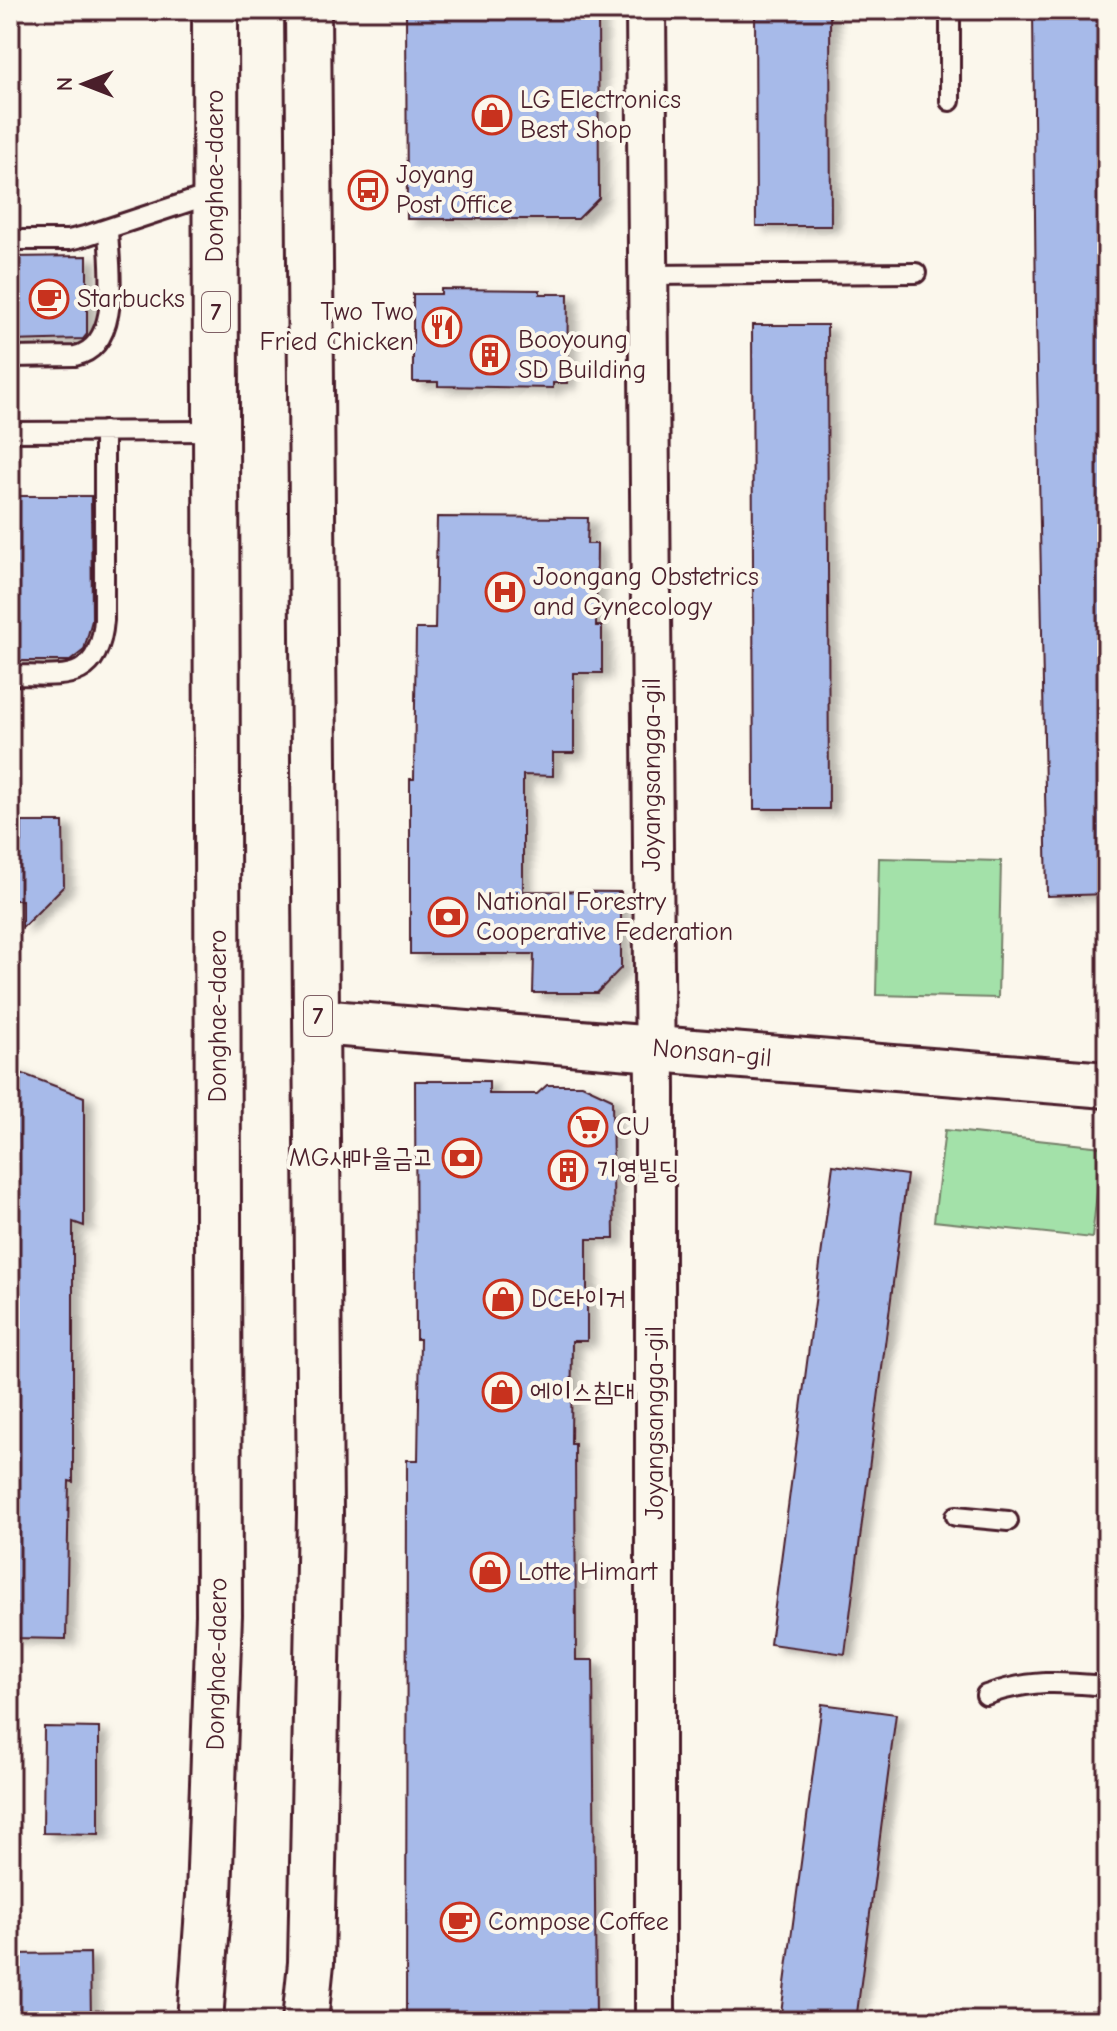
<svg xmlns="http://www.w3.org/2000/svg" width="1117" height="2031" font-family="'Comic Neue','Poor Story',sans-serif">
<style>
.green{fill:#a3e1a9;stroke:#76806a;stroke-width:2}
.building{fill:#a7bae9;stroke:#4a1f2b;stroke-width:2;filter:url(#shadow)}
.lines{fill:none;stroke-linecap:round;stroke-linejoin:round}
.lane-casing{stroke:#4a1f2b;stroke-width:24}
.street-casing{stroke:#4a1f2b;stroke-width:44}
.secondary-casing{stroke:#4a1f2b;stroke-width:50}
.primary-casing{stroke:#4a1f2b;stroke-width:50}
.lane{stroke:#fbf7ec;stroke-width:18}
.street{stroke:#fbf7ec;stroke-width:38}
.secondary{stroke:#fbf7ec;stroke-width:44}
.primary{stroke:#fbf7ec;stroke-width:44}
.labels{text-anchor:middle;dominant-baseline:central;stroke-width:8;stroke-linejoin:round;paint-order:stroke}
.shield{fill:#fbf7ec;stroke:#7f6065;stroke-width:2}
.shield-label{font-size:24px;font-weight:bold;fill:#4a1f2b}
.poi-label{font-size:26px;fill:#4a1f2b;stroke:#fbf7ec;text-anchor:start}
.street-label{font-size:26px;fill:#4a1f2b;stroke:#fbf7ec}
</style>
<defs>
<filter id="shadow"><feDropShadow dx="9" dy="5" stdDeviation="4" flood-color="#0004"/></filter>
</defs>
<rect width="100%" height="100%" fill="#fbf7ec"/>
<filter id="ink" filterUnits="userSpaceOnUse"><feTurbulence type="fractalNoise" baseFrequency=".0125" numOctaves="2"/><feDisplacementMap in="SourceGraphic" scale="16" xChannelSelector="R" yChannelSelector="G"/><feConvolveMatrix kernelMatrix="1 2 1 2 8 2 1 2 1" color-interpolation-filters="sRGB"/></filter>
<g filter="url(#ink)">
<path class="green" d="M879 858 1001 861 998 998 876 995Z
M945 1130 1102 1147 1092 1238 934 1221Z"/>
<path class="building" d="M755 10H830L831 226H756Z
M1033 10H1107V894L1047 896 1036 316Z
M598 14 599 198 578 219H407L406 15Z
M87 256V334L83 339 10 341V257Z
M441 289 540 290V294H568L567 383H553V388L438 386V382H413V294H441Z
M752 325H827L829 809H754Z
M13 496H91L92 620 84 650 70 661H10V546H14Z
M437 517 588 518 587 544H597L596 626H602V673H574V753H553V776L523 775V891L621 892V968L597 993H533L534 954H410V779H414L416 629H435Z
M22 822H63L64 886 22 928V900H10V842H22Z
M10 1069 84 1097V1226L73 1222V1482L69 1481 66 1639 10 1638Z
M415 1081H489V1094H537L547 1085H582L612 1099 614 1239H587V1341H572L571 1444H575L576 1660H593L596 2021H406L407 1460H418L420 1339H416Z
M833 1165 907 1175 845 1654 770 1644Z
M822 1704 896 1714 856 2021H780Z
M44 1727 99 1728V1834L43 1833Z
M90 1953 91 2021H10V1954Z"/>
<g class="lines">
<g class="lane-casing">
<path id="lane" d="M950 10V101
M10 240H69L85 236 215 193
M649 275 916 273
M10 357 75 356C123 346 109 265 108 229
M10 432 216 431
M10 675C60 675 99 686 104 620V431
M956 1516 1008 1521
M986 1695C1031 1679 1061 1682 1107 1686"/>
</g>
<g class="street-casing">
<path id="street" d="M646 10 655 1089V2021"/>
</g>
<g class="secondary-casing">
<path id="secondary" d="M318 1022 1107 1085"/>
</g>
<g class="primary-casing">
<path id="primary" d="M200 2021 209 1896 219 1615 215 10
M305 2021 311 1963 320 1514 308 10"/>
</g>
<use href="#lane" class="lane"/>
<use href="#street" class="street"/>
<use href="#secondary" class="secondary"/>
<use href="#primary" class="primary"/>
</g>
</g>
<defs>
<g id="shop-ring" transform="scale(2)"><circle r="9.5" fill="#fbf7ec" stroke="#c8321e" stroke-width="1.5"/><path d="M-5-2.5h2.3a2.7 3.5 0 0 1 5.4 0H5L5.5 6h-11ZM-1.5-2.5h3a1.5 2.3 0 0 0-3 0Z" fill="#c8321e"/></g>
<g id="bus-ring" transform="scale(2)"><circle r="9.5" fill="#fbf7ec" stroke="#c8321e" stroke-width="1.5"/><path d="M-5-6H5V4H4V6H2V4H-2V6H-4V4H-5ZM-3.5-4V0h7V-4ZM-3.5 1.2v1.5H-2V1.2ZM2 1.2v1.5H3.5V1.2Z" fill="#c8321e"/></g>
<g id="cafe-ring" transform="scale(2)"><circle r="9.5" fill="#fbf7ec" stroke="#c8321e" stroke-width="1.5"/><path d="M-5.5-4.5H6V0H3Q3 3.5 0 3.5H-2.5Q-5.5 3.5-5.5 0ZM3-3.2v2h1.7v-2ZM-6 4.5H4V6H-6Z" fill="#c8321e"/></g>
<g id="restaurant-ring" transform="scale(2)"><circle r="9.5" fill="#fbf7ec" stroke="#c8321e" stroke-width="1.5"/><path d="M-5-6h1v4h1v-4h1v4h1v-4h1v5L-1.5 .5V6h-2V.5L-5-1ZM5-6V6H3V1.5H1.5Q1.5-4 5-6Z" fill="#c8321e"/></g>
<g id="building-ring" transform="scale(2)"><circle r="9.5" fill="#fbf7ec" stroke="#c8321e" stroke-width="1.5"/><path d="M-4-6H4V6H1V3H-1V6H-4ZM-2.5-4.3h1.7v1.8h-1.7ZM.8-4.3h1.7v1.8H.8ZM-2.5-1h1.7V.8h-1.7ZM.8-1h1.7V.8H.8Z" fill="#c8321e"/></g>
<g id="hospital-ring" transform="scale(2)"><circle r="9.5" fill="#fbf7ec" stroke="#c8321e" stroke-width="1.5"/><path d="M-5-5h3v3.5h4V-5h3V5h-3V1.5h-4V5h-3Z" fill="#c8321e"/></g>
<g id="bank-ring" transform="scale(2)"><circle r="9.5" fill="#fbf7ec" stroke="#c8321e" stroke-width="1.5"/><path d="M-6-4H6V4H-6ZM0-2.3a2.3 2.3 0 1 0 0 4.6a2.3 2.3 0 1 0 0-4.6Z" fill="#c8321e"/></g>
<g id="supermarket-ring" transform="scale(2)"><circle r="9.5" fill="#fbf7ec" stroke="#c8321e" stroke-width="1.5"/><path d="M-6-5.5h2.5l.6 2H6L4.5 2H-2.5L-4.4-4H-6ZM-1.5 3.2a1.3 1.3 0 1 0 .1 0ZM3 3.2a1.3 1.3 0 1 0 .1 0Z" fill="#c8321e"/></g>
</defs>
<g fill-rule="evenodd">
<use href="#shop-ring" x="492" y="115"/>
<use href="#bus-ring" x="368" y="190"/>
<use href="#cafe-ring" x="49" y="299"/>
<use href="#restaurant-ring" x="442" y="327"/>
<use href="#building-ring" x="490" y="355"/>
<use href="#hospital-ring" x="505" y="592"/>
<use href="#bank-ring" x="448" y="917"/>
<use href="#supermarket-ring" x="588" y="1127"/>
<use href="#bank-ring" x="462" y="1158"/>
<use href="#building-ring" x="568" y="1170"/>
<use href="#shop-ring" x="503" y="1299"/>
<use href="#shop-ring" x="502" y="1392"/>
<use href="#shop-ring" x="490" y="1572"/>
<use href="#cafe-ring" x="460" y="1922"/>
</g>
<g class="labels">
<g class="shield">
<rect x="202" y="292" width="28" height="40" rx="6"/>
<rect x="304" y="996" width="28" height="40" rx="6"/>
</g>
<g class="shield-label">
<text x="216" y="312">7</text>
<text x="318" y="1016">7</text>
</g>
<g class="poi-label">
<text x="520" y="100">LG Electronics<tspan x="520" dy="30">Best Shop</tspan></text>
<text x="396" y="175">Joyang<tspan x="396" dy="30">Post Office</tspan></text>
<text x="77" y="299">Starbucks</text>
<text x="414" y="312" text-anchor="end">Two Two<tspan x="414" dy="30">Fried Chicken</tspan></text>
<text x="518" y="340">Booyoung<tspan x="518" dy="30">SD Building</tspan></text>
<text x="533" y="577">Joongang Obstetrics<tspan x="533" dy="30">and Gynecology</tspan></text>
<text x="476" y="902">National Forestry<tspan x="476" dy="30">Cooperative Federation</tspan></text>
<text x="616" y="1127">CU</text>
<text x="434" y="1158" text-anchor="end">MG새마을금고</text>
<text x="596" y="1170">기영빌딩</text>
<text x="531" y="1299">DC타이거</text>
<text x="530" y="1392">에이스침대</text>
<text x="518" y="1572">Lotte Himart</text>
<text x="488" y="1922">Compose Coffee</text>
</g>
<g class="street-label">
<text transform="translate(215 176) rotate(-90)">Donghae-daero</text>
<text transform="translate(652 775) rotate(-90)">Joyangsangga-gil</text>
<text transform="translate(218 1016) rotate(-90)">Donghae-daero</text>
<text transform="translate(712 1053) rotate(5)">Nonsan-gil</text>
<text transform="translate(655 1423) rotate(-90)">Joyangsangga-gil</text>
<text transform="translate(217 1664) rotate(-89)">Donghae-daero</text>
</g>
</g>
<rect width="1117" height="2031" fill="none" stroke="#fbf7ec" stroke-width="40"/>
<rect x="20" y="20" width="1077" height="1991" fill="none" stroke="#4a1f2b" stroke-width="3" filter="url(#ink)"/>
<g transform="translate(84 84) rotate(270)" stroke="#fbf7ec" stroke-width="6" paint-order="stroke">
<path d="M0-6L14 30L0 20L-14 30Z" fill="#4a1f2b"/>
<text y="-12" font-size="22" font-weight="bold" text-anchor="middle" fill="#4a1f2b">N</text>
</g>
</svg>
